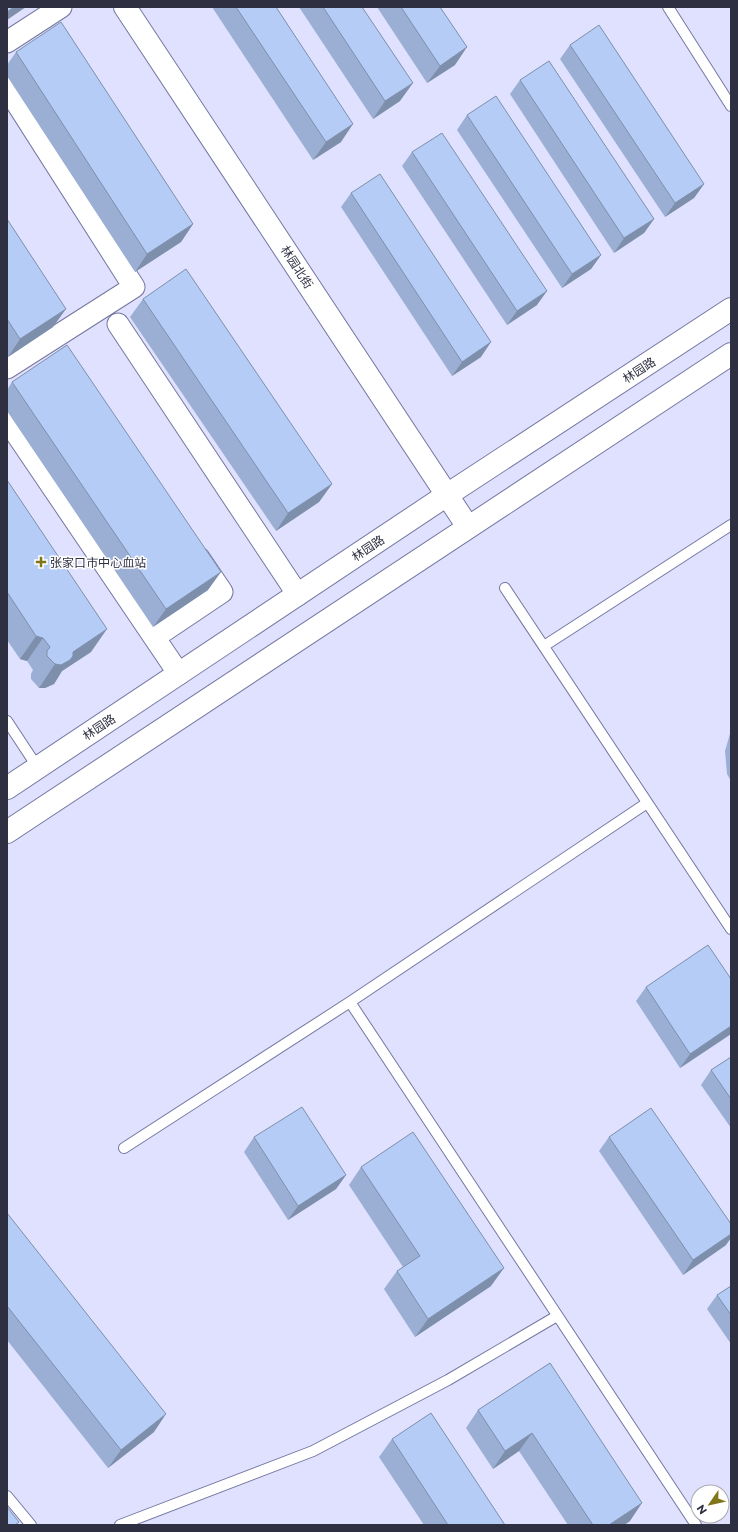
<svg xmlns="http://www.w3.org/2000/svg" width="738" height="1532" font-family="Montserrat,'Noto Sans SC',sans-serif">
<style>
.lines{fill:none;stroke-linecap:round;stroke-linejoin:round}
.service-casing{stroke:#7577a1;stroke-width:12}
.minor-casing{stroke:#7577a1;stroke-width:23}
.tertiary-casing{stroke:#7577a1;stroke-width:24}
.secondary-casing{stroke:#7577a1;stroke-width:24}
.service{stroke:#fff;stroke-width:10}
.minor{stroke:#fff;stroke-width:21}
.tertiary{stroke:#fff;stroke-width:22}
.secondary{stroke:#fff;stroke-width:22}
.wall{fill:#9bafd4}
.shaded-wall{fill:#7e8fac}
.building{fill:#b4ccf6;stroke:#7e8fac}
.poi-dot{fill:#817519;stroke:#fff;stroke-width:1.5}
.labels{text-anchor:middle;dominant-baseline:central;stroke-width:3;stroke-linejoin:round;paint-order:stroke}
.street-label{font-size:12px;fill:#2e2f41;stroke:#fff}
.poi-label{font-size:12px;fill:#2e2f41;stroke:#fff;text-anchor:start}
</style>
<rect width="100%" height="100%" fill="#dfe1fe"/>
<g class="lines">
<g class="service-casing">
<path id="service" d="M668 7 731 106
M505 588 731 929
M544 646 731 525
M7 721 38 768
M350 1002 696 1525
M124 1148 350 1002 647 803
M7 1496 31 1525
M120 1525 313 1451 448 1380 557 1316"/>
</g>
<g class="minor-casing">
<path id="minor" d="M7 42 61 7
M7 88 134 287 7 368
M118 324 298 595
M7 420 179 674
M155 637 222 592 199 558"/>
</g>
<g class="tertiary-casing">
<path id="tertiary" d="M125 7 468 527"/>
</g>
<g class="secondary-casing">
<path id="secondary" d="M7 788 447 495 731 309
M7 832 731 354"/>
</g>
<use href="#service" class="service"/>
<use href="#minor" class="minor"/>
<use href="#tertiary" class="tertiary"/>
<use href="#secondary" class="secondary"/>
</g>
<path class="wall" d="M212 7H276L341 142 313 160Z
M299 7H362L400 101 373 119Z
M377 7H440L455 65 427 83Z
M570 45 704 184 694 198 665 217 560 59Z
M16 52 193 224 181 242 135 272 7 76V65Z
M520 80 654 219 644 233 614 253 510 94Z
M467 115 601 255 591 269 562 288 457 130Z
M412 152 537 305 507 325 402 166Z
M351 193 481 357 452 376 341 207Z
M7 219 53 327 8 357 7 356Z
M143 299 332 484 319 502 276 531 130 317Z
M12 382 208 590 153 627 7 411V390Z
M7 480 91 652 62 671 54 684 45 688H39L31 679V674L33 670 27 661 20 659 7 640Z
M731 730V781L727 774 725 751Z
M731 979V1034L680 1068 636 1001 646 987Z
M731 1057V1128L701 1085 711 1070Z
M254 1137 346 1175 336 1189 288 1220 244 1152Z
M609 1137 726 1245 683 1275 599 1151Z
M361 1167 491 1286 415 1337 384 1289 397 1271 403 1267 349 1185Z
M7 1213 154 1432 108 1468 7 1340Z
M731 1286V1344L707 1309 717 1295Z
M550 1363 630 1521 624 1525H568L519 1451 493 1469 466 1428 478 1410Z
M392 1439 505 1525H424L379 1457Z"/>
<path class="shaded-wall" d="M14 7H26L7 20V12Z
M467 47 455 65 427 83 440 66Z
M413 83 400 101 373 119 385 101Z
M353 124 341 142 313 160 326 142Z
M704 184 694 198 665 217 675 203Z
M654 219 644 233 614 253 624 238Z
M193 224 181 242 135 272 147 254Z
M601 255 591 269 562 288 572 274Z
M547 291 537 305 507 325 517 311Z
M66 309 53 327 8 357 20 339Z
M491 342 481 357 452 376 462 362Z
M332 484 319 502 276 531 288 513Z
M221 572 208 590 153 627 166 609Z
M107 629 91 652 62 671 54 684 45 688H39L55 664Z
M36 636 43 638 27 661 20 659Z
M731 1026V1034L680 1068 690 1054Z
M346 1175 336 1189 288 1220 298 1206Z
M731 1234V1238L726 1245 683 1275 693 1260Z
M504 1268 491 1286 415 1337 428 1319Z
M166 1414 154 1432 108 1468 121 1450Z
M532 1433 519 1451 493 1469 505 1451Z
M642 1503 630 1521 624 1525H609Z"/>
<path class="building" d="M7 7H14L7 12Z
M236 7H276L353 124 326 142Z
M323 7H362L413 83 385 101Z
M401 7H440L467 47 440 66Z
M61 22 193 224 147 254 16 52Z
M599 25 704 184 675 203 570 45Z
M549 61 654 219 624 238 520 80Z
M496 96 601 255 572 274 467 115Z
M442 133 547 291 517 311 412 152Z
M380 174 491 342 462 362 351 193Z
M7 219 66 309 20 339 7 319Z
M186 269 332 484 288 513 143 299Z
M67 345 221 572 166 609 12 382Z
M7 480 107 629 73 652V656L70 660 61 665 55 664 47 656V651L50 647 43 638 36 636 7 592Z
M708 945 731 979V1026L690 1054 646 987Z
M731 1057V1099L711 1070Z
M302 1107 346 1175 298 1206 254 1137Z
M651 1108 731 1224V1234L693 1260 609 1137Z
M413 1132 504 1268 428 1319 397 1271 420 1256 361 1167Z
M7 1213 166 1414 121 1450 7 1306Z
M731 1286V1315L717 1295Z
M550 1363 642 1503 609 1525H593L532 1433 505 1451 478 1410Z
M431 1413 505 1525H448L392 1439Z
M7 1507 19 1522 15 1525H7Z"/>
<path class="poi-dot" d="M39 556h4v4h4v4h-4v4h-4v-4h-4v-4h4z"/>
<g class="labels">
<g class="street-label">
<text transform="translate(297 267) rotate(57)">林园北街</text>
<text transform="translate(639 370) rotate(-33)">林园路</text>
<text transform="translate(368 548) rotate(-34)">林园路</text>
<text transform="translate(99 727) rotate(-34)">林园路</text>
</g>
<g class="poi-label">
<text x="50" y="562">张家口市中心血站</text>
</g>
</g>
<rect width="738" height="1532" fill="none" stroke="#2e2f41" stroke-width="16"/>
<g transform="translate(710 1504) rotate(236)"><circle r="19" fill="#ffffff" stroke="#abacb3"/>
<path d="M0-3L7 15L0 10L-7 15Z" fill="#817519"/>
<text y="-6" font-size="11" font-weight="bold" text-anchor="middle" fill="#2e2f41">N</text>
</g>
</svg>
